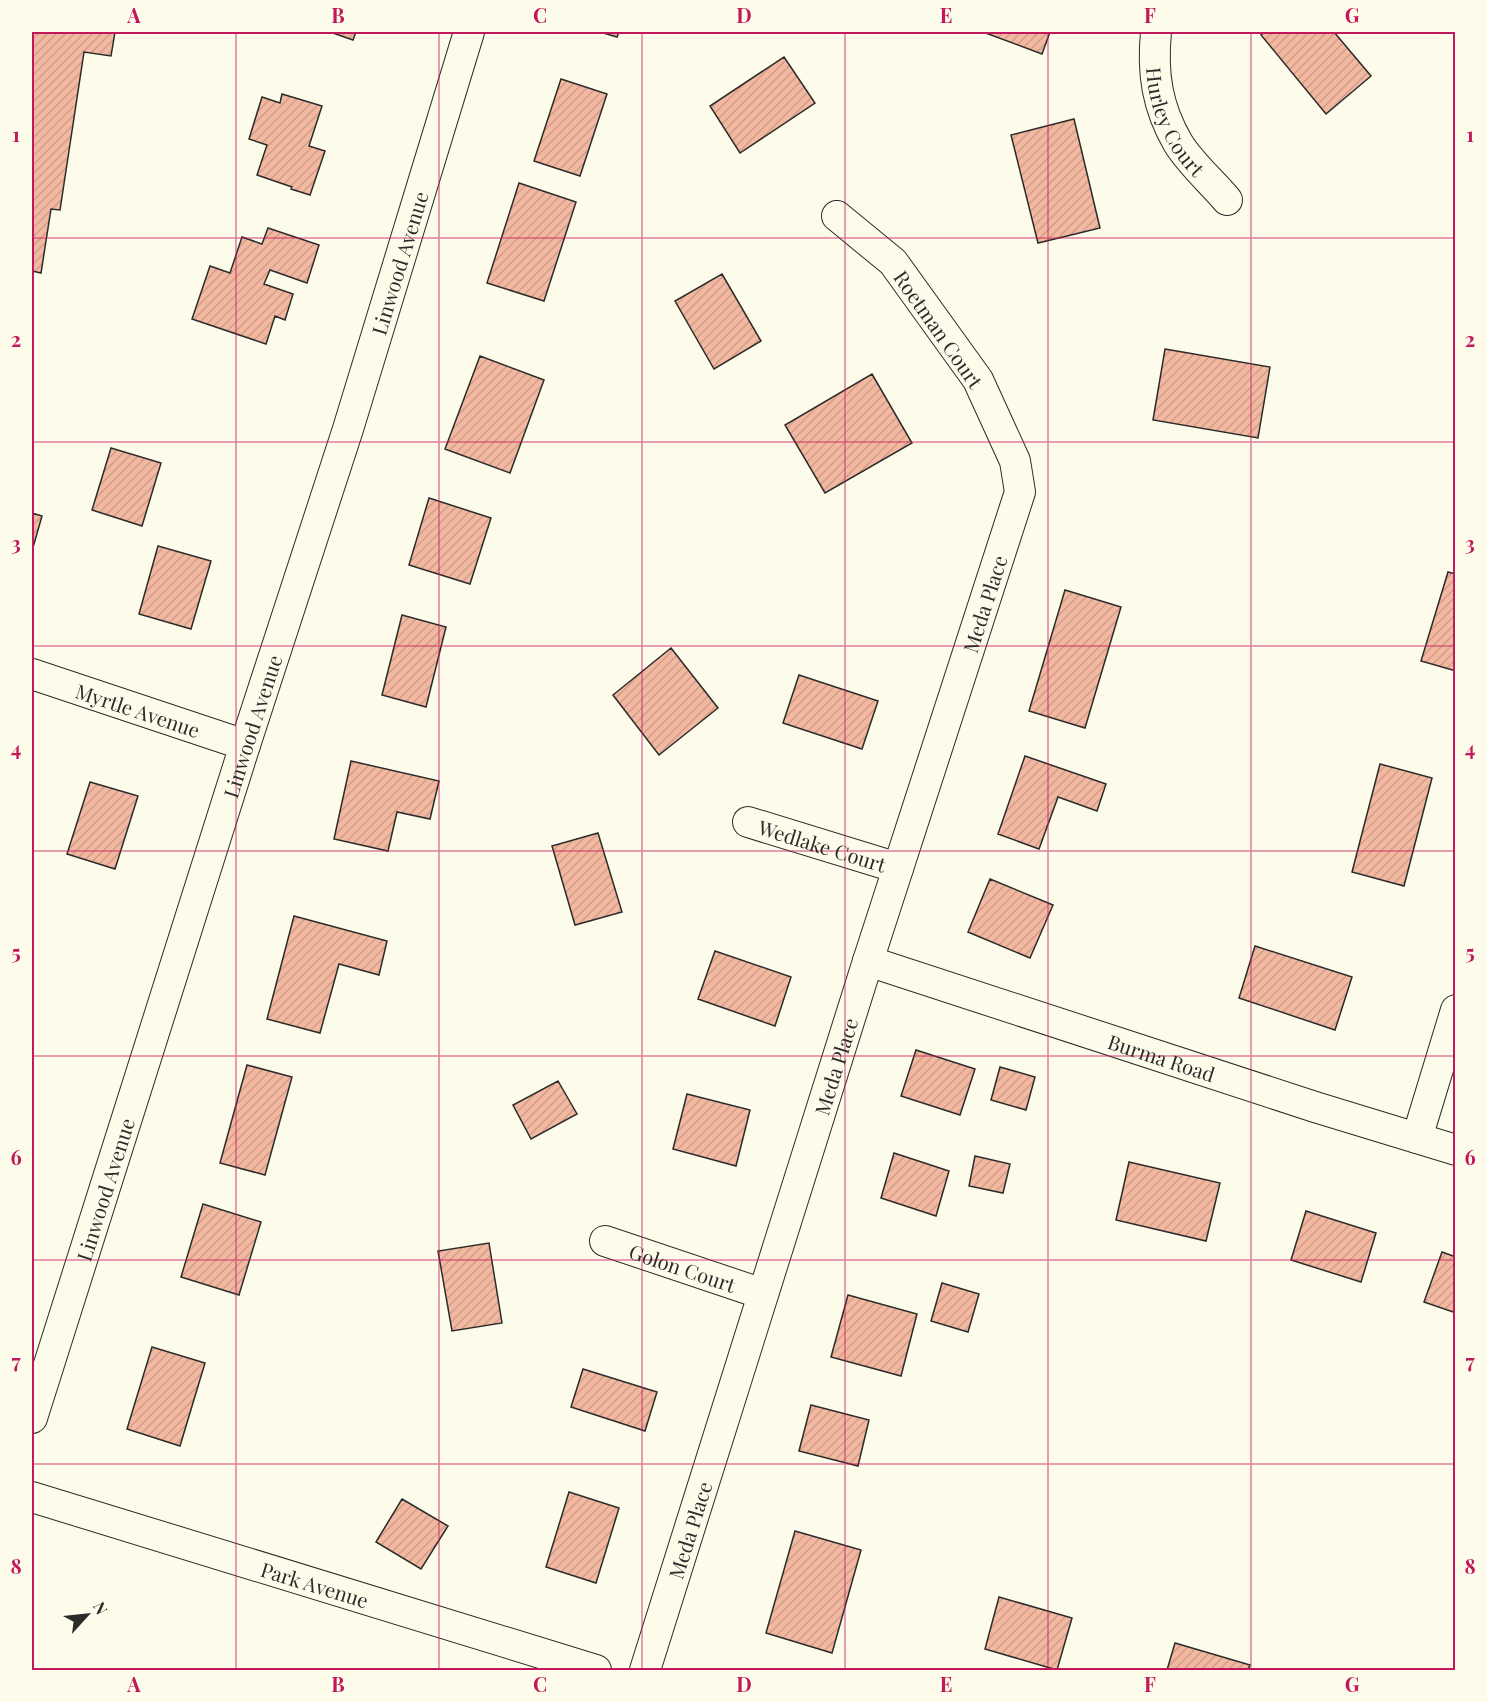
<svg xmlns="http://www.w3.org/2000/svg" width="1487" height="1702" font-family="'Playfair Display',serif">
<style>
.building{fill:url(#building-hatch);stroke:#2b2b2b;stroke-width:1.5}
.lines{fill:none;stroke-linecap:round;stroke-linejoin:round}
.street-casing{stroke:#2b2b2b;stroke-width:32}
.street{stroke:#fdfbea;stroke-width:30}
.grid{fill:none;stroke:#c2185b;stroke-width:1.5;stroke-opacity:0.55}
.labels{text-anchor:middle;dominant-baseline:central;stroke-width:4.5;stroke-linejoin:round;paint-order:stroke}
.street-label{font-size:20px;fill:#2b2b2b;stroke:#fdfbea}
.neatline{fill:none;stroke:#c2185b;stroke-width:2}
.grid-label{font-size:20px;text-anchor:middle;font-weight:bold;fill:#c2185b}
</style>
<defs>
<pattern id="building-hatch" width="6" height="6" patternUnits="userSpaceOnUse" patternTransform="scale(1.5)"><rect width="6" height="6" fill="#f2b8a0"/><path d="M-1 1l2-2M0 6l6-6M5 7l2-2" fill="none" stroke="#d09e8a"/></pattern>
</defs>
<rect width="100%" height="100%" fill="#fdfbea"/>
<path class="building" d="M32 32H115L111 56 84 52 60 210 51 209 41 273 32 271Z
M330 32H356L353 40Z
M600 32H619L617 37Z
M983 32H1050L1042 54Z
M1265 32H1334L1371 76 1326 114 1261 35Z
M784 57 815 103 740 153 710 106Z
M561 79 607 94 580 176 534 161Z
M282 94 322 106 309 146 325 151 310 195 291 189 292 187 257 175 267 145 249 139 262 97 280 103Z
M1074 119 1100 228 1038 243 1011 135Z
M519 183 576 202 544 301 487 283Z
M268 228 319 245 307 283 270 270 264 284 293 294 285 320 275 316 266 344 192 319 210 266 230 273 242 237 262 244Z
M722 274 761 341 714 369 675 301Z
M1165 349 1270 367 1258 438 1153 420Z
M480 356 544 380 510 473 445 449Z
M872 374 912 443 825 493 785 425Z
M111 448 161 463 142 526 92 510Z
M429 498 491 518 470 584 409 565Z
M32 513 42 516 32 551Z
M158 546 211 561 191 629 139 614Z
M1448 572 1456 574V671L1421 661Z
M1065 590 1121 607 1085 728 1029 711Z
M402 615 446 627 426 707 382 695Z
M671 648 718 708 659 755 613 695Z
M799 675 878 701 862 749 783 723Z
M1025 756 1106 784 1097 811 1058 797 1039 849 998 834Z
M351 761 439 781 430 819 397 812 388 851 334 839Z
M1380 764 1432 778 1404 886 1352 872Z
M90 782 138 796 115 869 67 854Z
M598 833 622 912 575 925 552 846Z
M990 879 1053 905 1030 958 968 932Z
M294 916 387 941 379 975 339 964 320 1033 267 1019Z
M1255 946 1352 977 1335 1030 1239 998Z
M715 951 791 977 775 1026 698 999Z
M916 1050 975 1069 960 1115 901 1096Z
M247 1065 292 1077 265 1175 220 1163Z
M1000 1067 1035 1077 1026 1110 991 1100Z
M558 1081 577 1114 531 1139 513 1105Z
M687 1094 750 1110 736 1166 673 1149Z
M894 1153 949 1171 936 1216 881 1198Z
M975 1156 1010 1164 1003 1193 969 1186Z
M1129 1162 1220 1183 1206 1241 1116 1220Z
M203 1204 261 1222 239 1295 181 1277Z
M1306 1211 1376 1233 1361 1282 1291 1260Z
M489 1243 502 1323 452 1331 438 1251Z
M1442 1252 1456 1257V1313L1424 1302Z
M942 1283 979 1294 968 1332 931 1321Z
M848 1295 917 1314 901 1376 831 1357Z
M152 1347 205 1363 180 1446 127 1429Z
M583 1369 657 1392 645 1431 571 1407Z
M811 1405 869 1420 858 1466 799 1451Z
M569 1492 619 1508 596 1583 546 1567Z
M402 1499 448 1526 421 1569 376 1542Z
M795 1531 861 1550 832 1653 766 1633Z
M999 1597 1072 1618 1057 1670 985 1649Z
M1175 1643 1250 1665 1248 1670H1167Z"/>
<g class="lines">
<g class="street-casing">
<g id="street">
<path id="s1" d="M1156 32C1152 73 1157 107 1178 143 1190 163 1212 182 1227 200"/>
<path id="s2" d="M32 674 245 745"/>
<path id="s3" d="M748 822 898 868"/>
<path id="s4" d="M868 961 1315 1107 1456 1150"/>
<path d="M1417 1138 1456 1010"/>
<path id="s5" d="M605 1241 763 1294"/>
<path id="s6" d="M32 1418 245 745 348 429 469 32"/>
<path id="s7" d="M32 1497 596 1670"/>
<path id="s8" d="M645 1670 868 961 1020 492 1015 461 978 380 893 262 837 216"/>
</g>
</g>
<use href="#street" class="street"/>
</g>
<path class="grid" d="M236 32V1670M439 32V1670M642 32V1670M845 32V1670M1048 32V1670M1251 32V1670M32 238H1456M32 442H1456M32 646H1456M32 851H1456M32 1056H1456M32 1260H1456M32 1464H1456"/>
<g class="labels">
<g class="street-label">
<text stroke="none"><textPath href="#s1" startOffset="94">Hurley Court</textPath></text>
<text stroke="none"><textPath href="#s6" startOffset="1212">Linwood Avenue</textPath></text>
<text transform="translate(939 329) rotate(55)">Roetman Court</text>
<text stroke="none"><textPath href="#s8" startOffset="1119">Meda Place</textPath></text>
<text stroke="none"><textPath href="#s2" startOffset="112">Myrtle Avenue</textPath></text>
<text stroke="none"><textPath href="#s6" startOffset="726">Linwood Avenue</textPath></text>
<text stroke="none"><textPath href="#s3" startOffset="78">Wedlake Court</textPath></text>
<text stroke="none"><textPath href="#s4" startOffset="309">Burma Road</textPath></text>
<text stroke="none"><textPath href="#s8" startOffset="633">Meda Place</textPath></text>
<text stroke="none"><textPath href="#s6" startOffset="240">Linwood Avenue</textPath></text>
<text stroke="none"><textPath href="#s5" startOffset="82">Golon Court</textPath></text>
<text stroke="none"><textPath href="#s8" startOffset="147">Meda Place</textPath></text>
<text stroke="none"><textPath href="#s7" startOffset="296">Park Avenue</textPath></text>
</g>
</g>
<rect width="1487" height="1702" fill="none" stroke="#fdfbea" stroke-width="66"/>
<g transform="translate(87 1615) rotate(63)" stroke="#fdfbea" stroke-width="4.5" paint-order="stroke">
<path d="M0-4.5L10 22L0 15L-10 22Z" fill="#2b2b2b"/>
<text y="-9" font-size="16" font-weight="bold" text-anchor="middle" fill="#2b2b2b">N</text>
</g>
<rect x="33" y="33" width="1421" height="1636" class="neatline"/>
<g class="grid-label">
<text x="134" y="23">A</text>
<text x="338" y="23">B</text>
<text x="540" y="23">C</text>
<text x="744" y="23">D</text>
<text x="946" y="23">E</text>
<text x="1150" y="23">F</text>
<text x="1352" y="23">G</text>
<text x="16" y="142">1</text>
<text x="1470" y="142">1</text>
<text x="16" y="347">2</text>
<text x="1470" y="347">2</text>
<text x="16" y="551">3</text>
<text x="1470" y="551">3</text>
<text x="16" y="756">4</text>
<text x="1470" y="756">4</text>
<text x="16" y="960">5</text>
<text x="1470" y="960">5</text>
<text x="16" y="1165">6</text>
<text x="1470" y="1165">6</text>
<text x="16" y="1369">7</text>
<text x="1470" y="1369">7</text>
<text x="16" y="1574">8</text>
<text x="1470" y="1574">8</text>
<text x="134" y="1692">A</text>
<text x="338" y="1692">B</text>
<text x="540" y="1692">C</text>
<text x="744" y="1692">D</text>
<text x="946" y="1692">E</text>
<text x="1150" y="1692">F</text>
<text x="1352" y="1692">G</text>
</g>
</svg>
